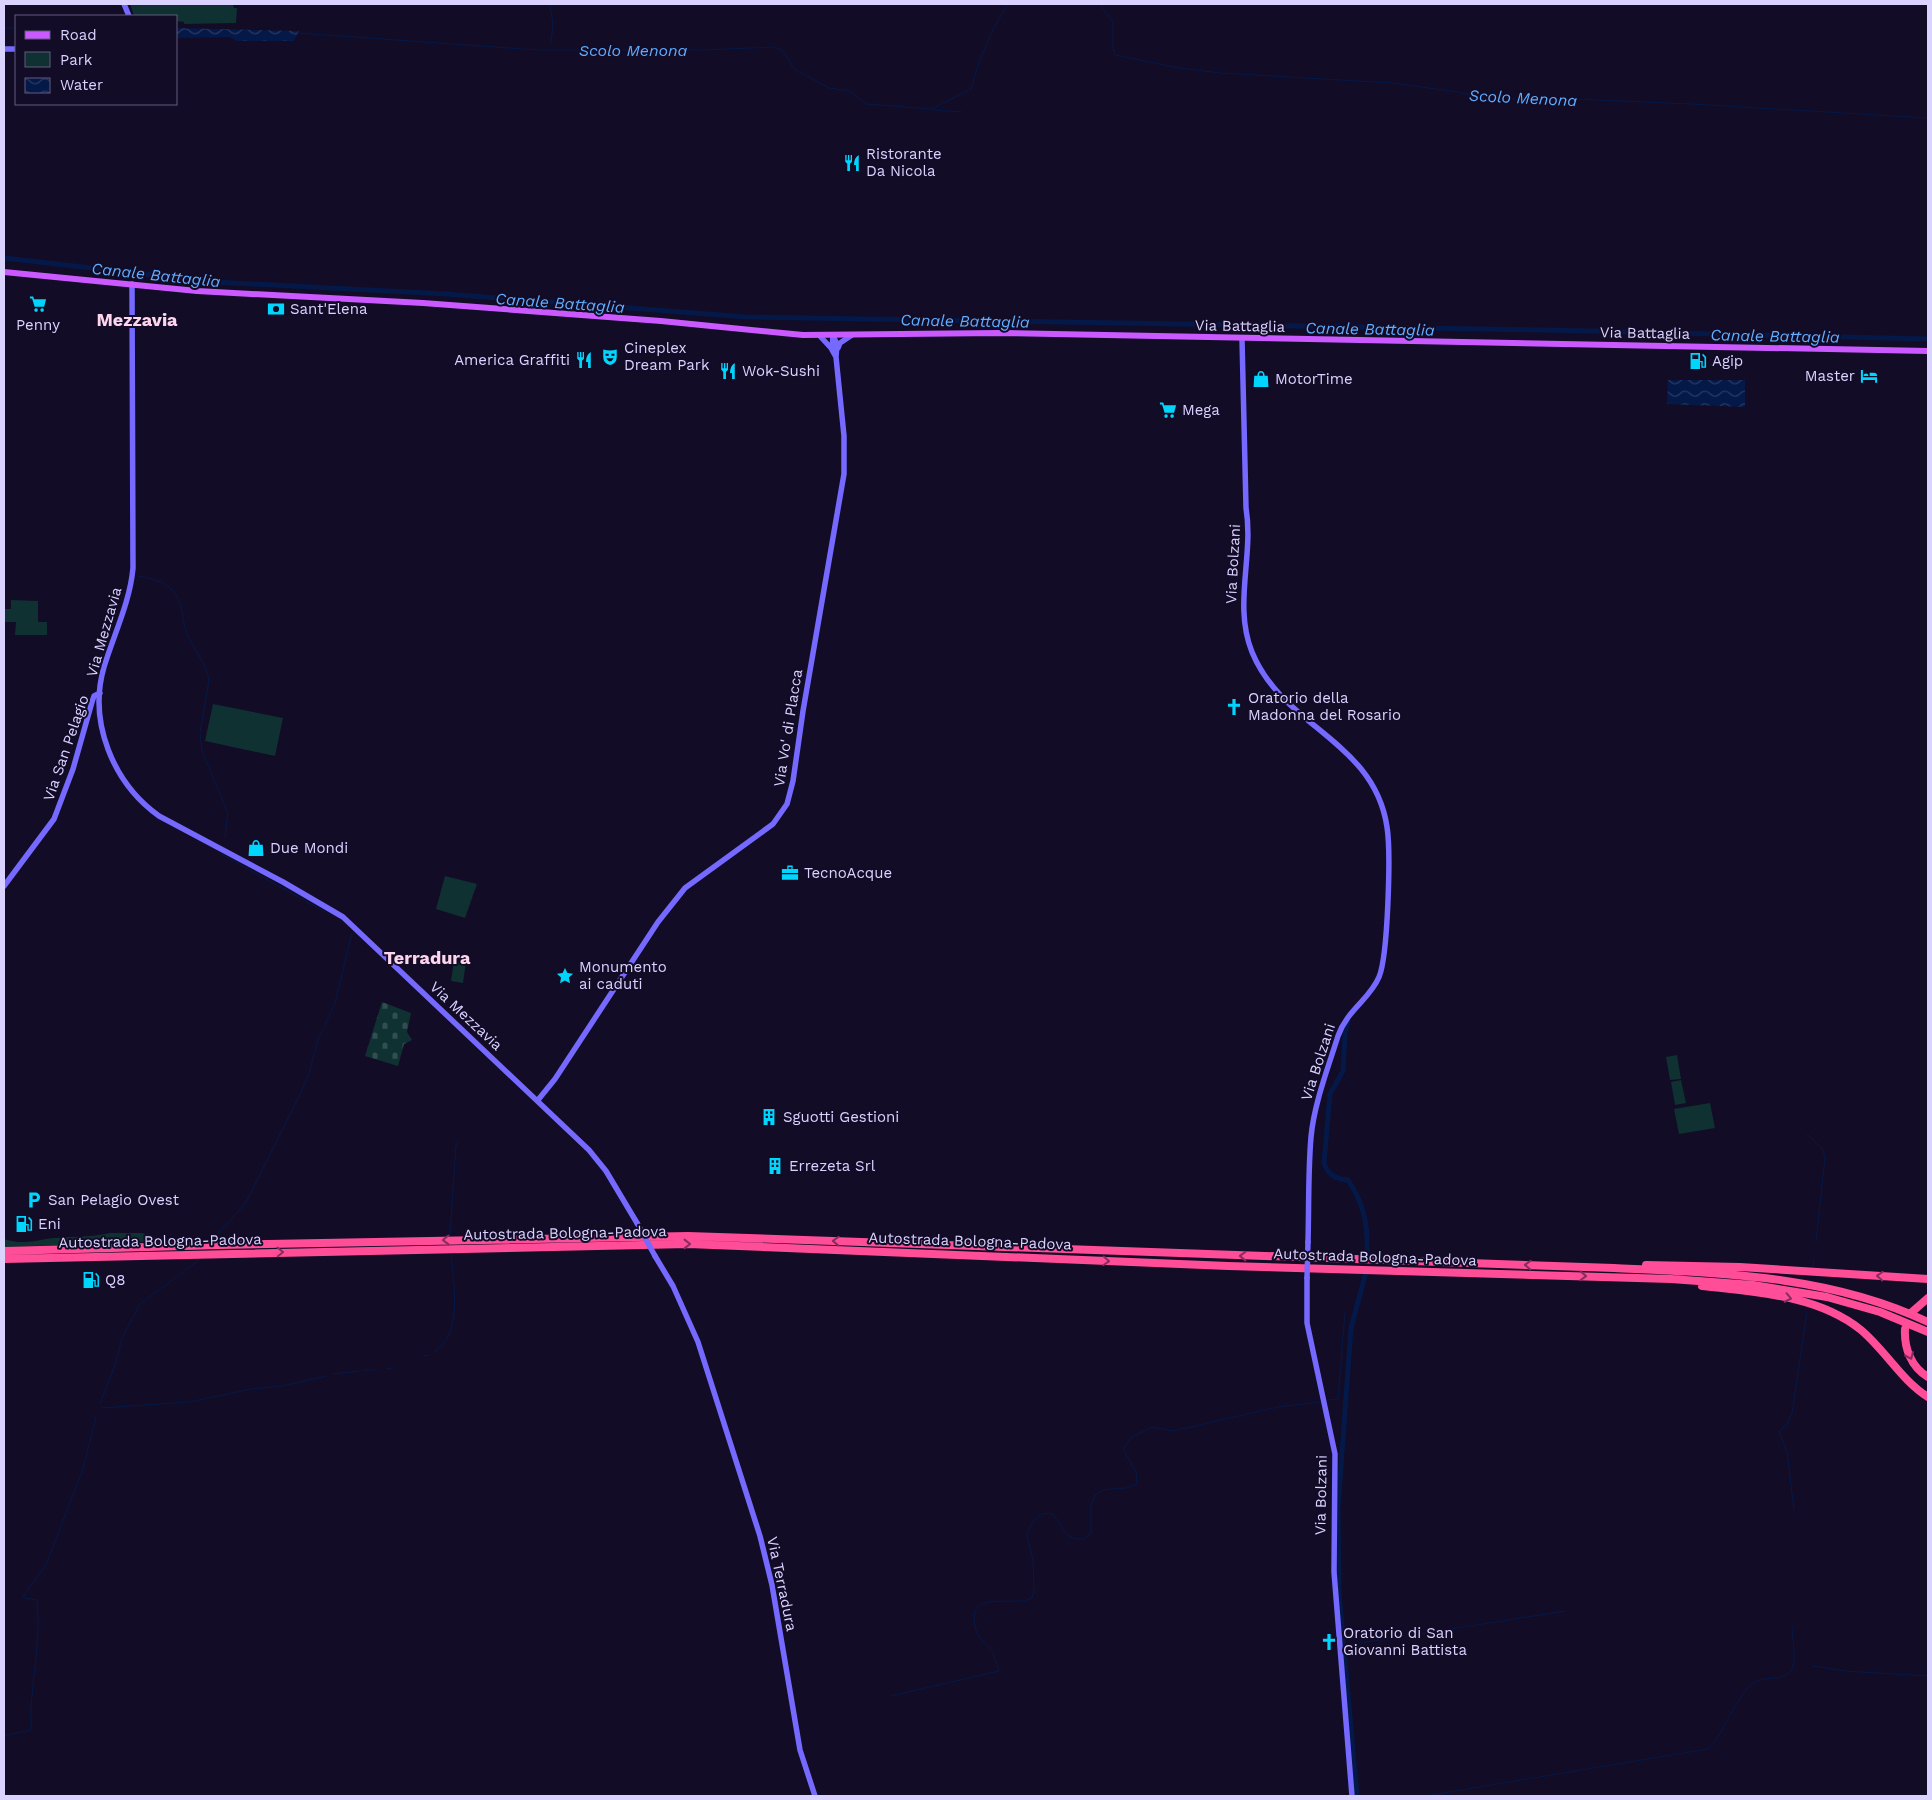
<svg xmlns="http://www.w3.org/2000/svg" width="1932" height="1800" font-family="'Work Sans',sans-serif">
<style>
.green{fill:#0f3131}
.cemetery{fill:url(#cemetery-stones)}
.water{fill:url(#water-waves)}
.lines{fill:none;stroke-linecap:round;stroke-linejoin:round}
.stream{stroke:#041948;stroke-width:1}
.canal{stroke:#041948;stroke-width:5}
.secondary{stroke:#7569ff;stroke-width:5.5}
.primary{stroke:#ca59ff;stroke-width:6}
.highway{stroke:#ff4d98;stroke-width:8}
.secondary-bridge{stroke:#7569ff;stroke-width:5.5}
.oneway{stroke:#882c60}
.labels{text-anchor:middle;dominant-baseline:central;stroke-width:4;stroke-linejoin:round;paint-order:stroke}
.poi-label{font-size:15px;fill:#dad2ff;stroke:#120c27;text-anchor:start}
.street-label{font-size:15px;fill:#dad2ff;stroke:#120c27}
.water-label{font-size:16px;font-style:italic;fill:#60acff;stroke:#120c27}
.quarter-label{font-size:18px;font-weight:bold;fill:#ffd4ed;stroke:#120c27}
</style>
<defs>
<pattern id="cemetery-stones" width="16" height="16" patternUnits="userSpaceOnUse" patternTransform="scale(1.25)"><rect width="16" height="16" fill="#0f3131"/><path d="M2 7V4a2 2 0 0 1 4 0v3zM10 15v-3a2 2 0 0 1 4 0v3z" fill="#314e50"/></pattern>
<pattern id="water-waves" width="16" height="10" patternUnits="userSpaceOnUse" patternTransform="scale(1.25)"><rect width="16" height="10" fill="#041948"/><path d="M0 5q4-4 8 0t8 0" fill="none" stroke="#283a63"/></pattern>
</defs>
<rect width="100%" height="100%" fill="#120c27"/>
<path class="green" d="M130 4 233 5 234 8H237L236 23 184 24V22L176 21V16H134Z
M11 600 38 601V622H47V635H15L16 622H4V609H11Z
M213 704 283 718 275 756 205 741Z
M445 876 477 884 465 918 436 909Z
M454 961 466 962 463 983 451 981Z
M1677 1055 1681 1079 1670 1080 1666 1057Z
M1681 1080 1686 1103 1675 1105 1671 1082Z
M1710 1103 1715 1128 1679 1134 1674 1109Z
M110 1233H142L168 1241 4 1247V1239C20 1244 30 1242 46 1239 68 1236 88 1238 110 1233Z"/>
<path class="cemetery" d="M382 1002 411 1013 407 1032 412 1040 404 1044 398 1066 365 1056Z"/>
<path class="water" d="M176 28 299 31 294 41H237L229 37 176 38Z
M1668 380H1745V407L1667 404Z"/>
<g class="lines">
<path class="stream" d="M550 4 553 25 551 43
M1100 4 1113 22V49L1115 55 1179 68 1221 73 1392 83 1458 92 1484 99H1576L1691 104 1928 118
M4 28H16
M298 33 537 50H703L775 47 784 52 794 69 829 88 850 91 866 104 932 109 971 89C979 59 991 30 1008 4
M934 110 961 112
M138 576C151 578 164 581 173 591 183 601 182 619 186 631 192 648 206 662 209 680L200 733 202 751 228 813 225 837
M221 854 325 912
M1807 1134 1823 1150 1825 1158 1816 1241
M450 1236 456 1145 458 1142
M212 1240 245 1204 302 1090 309 1073 318 1040 335 1003 352 933
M1813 1268 1814 1258
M434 1352C464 1335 453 1281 451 1252
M423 1356 429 1355
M387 1369 392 1368
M364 1370H377
M333 1374 359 1371
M1329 1400 1338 1399 1345 1312
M100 1404 115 1365 122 1338 140 1304 199 1260
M101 1408 189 1402 252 1389 282 1386 327 1376
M1794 1510 1787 1452 1779 1432 1787 1424 1792 1413 1807 1312
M1407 1636 1565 1611
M1351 1644 1402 1637
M1344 1645H1347
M1813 1666 1845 1671 1928 1676
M891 1696 999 1671C996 1663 995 1655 990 1649 985 1642 978 1638 976 1630 964 1587 1013 1608 1032 1598L1034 1590 1033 1560 1027 1536C1030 1524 1038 1510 1052 1514 1063 1525 1064 1541 1084 1539L1091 1533V1505L1096 1494C1109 1485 1125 1492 1137 1484L1136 1472 1123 1449 1132 1437 1152 1427 1173 1431 1278 1407 1319 1402
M4 1736 31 1730C29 1686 42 1644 37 1600L24 1598V1595L46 1565 83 1469 96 1417
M1425 1796 1708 1749C1721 1739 1735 1699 1751 1685 1762 1674 1785 1683 1792 1669 1797 1657 1792 1639 1792 1627"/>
<path class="canal" d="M4 258 214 282 446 294 747 317 1547 330 1928 339
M1348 1021 1345 1034 1343 1071 1330 1094 1324 1163C1328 1175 1336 1179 1348 1180 1365 1205 1368 1226 1367 1256
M1357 1796 1339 1593 1338 1508 1351 1328 1366 1272"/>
<path class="secondary" d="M124 4 129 16
M4 49H16
M132 284 133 568C130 602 114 634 104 667 88 722 113 783 159 816L283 882 343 917 589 1150 606 1171 637 1223
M819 335 831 348
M833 335 832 350 836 357
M1242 339 1246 508C1254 556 1233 605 1252 652 1283 728 1374 740 1387 827 1391 852 1388 956 1379 977 1370 999 1347 1010 1338 1036 1328 1068 1314 1104 1311 1137 1308 1172 1309 1208 1308 1242
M838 348 840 343 852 335
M4 886 54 819 73 769 92 702 94 696 100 693
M538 1100 555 1079 658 922 685 888 773 824 787 804 793 781 803 711 844 474V436L836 357 837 345 833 335
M655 1256 673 1286 698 1342 760 1536 772 1585 800 1750 815 1796
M1307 1278V1323L1335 1454 1334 1572 1352 1796"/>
<path class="primary" d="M4 272 197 291 423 303 661 321 803 335 1000 333 1928 351"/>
<path class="highway" d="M4 1251 220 1245 688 1236 1614 1268C1720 1273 1830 1275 1928 1322
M4 1259 688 1244 1228 1266 1671 1279 1753 1285 1827 1297 1880 1312 1928 1332
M1646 1265 1740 1267 1928 1279
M1702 1286C1755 1292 1818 1295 1861 1330 1885 1350 1902 1381 1928 1397
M1912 1312 1928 1298
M1905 1329C1904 1348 1911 1367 1928 1377"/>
<path class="secondary-bridge" d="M637 1223 655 1256
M1307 1278 1308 1242"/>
</g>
<defs><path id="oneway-chevron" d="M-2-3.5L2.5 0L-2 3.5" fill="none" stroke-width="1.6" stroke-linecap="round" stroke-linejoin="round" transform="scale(1.25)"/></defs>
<g class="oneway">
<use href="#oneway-chevron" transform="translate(446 1240) rotate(179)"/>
<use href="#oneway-chevron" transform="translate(836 1241) rotate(-178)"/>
<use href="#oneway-chevron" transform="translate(687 1244)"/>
<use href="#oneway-chevron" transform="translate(280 1252) rotate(-1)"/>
<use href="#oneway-chevron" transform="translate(1243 1256) rotate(-178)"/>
<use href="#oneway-chevron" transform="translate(1106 1261) rotate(3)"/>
<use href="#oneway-chevron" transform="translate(1528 1265) rotate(-178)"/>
<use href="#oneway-chevron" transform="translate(1583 1276) rotate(2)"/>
<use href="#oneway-chevron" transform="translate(1880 1276) rotate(-177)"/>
<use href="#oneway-chevron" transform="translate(1788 1298) rotate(12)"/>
<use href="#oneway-chevron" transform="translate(1910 1356) rotate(66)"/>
</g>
<defs>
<g id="restaurant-bare" transform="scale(1.35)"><path d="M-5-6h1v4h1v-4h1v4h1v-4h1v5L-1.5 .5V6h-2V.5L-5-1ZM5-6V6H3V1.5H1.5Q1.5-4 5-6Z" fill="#00d5fd" stroke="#120c27" stroke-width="2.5" paint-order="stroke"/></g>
<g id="supermarket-bare" transform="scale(1.35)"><path d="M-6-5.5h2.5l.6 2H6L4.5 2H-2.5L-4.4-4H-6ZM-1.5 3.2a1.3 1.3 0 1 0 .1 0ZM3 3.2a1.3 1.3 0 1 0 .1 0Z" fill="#00d5fd" stroke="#120c27" stroke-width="2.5" paint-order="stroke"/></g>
<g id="bank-bare" transform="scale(1.35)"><path d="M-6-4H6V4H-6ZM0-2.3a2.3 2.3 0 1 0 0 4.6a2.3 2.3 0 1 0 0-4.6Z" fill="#00d5fd" stroke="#120c27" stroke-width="2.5" paint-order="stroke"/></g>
<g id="theatre-bare" transform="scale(1.35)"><path d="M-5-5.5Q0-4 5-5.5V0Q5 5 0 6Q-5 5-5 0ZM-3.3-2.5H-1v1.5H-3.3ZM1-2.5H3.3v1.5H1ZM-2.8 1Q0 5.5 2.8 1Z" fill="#00d5fd" stroke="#120c27" stroke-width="2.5" paint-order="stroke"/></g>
<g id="fuel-bare" transform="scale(1.35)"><path d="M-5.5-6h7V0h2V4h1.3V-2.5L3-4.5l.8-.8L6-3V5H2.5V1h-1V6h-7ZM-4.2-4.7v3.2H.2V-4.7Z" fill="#00d5fd" stroke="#120c27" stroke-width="2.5" paint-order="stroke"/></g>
<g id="hotel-bare" transform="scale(1.35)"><path d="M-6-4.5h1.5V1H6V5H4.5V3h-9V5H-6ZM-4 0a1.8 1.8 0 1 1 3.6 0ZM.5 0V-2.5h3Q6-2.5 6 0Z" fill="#00d5fd" stroke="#120c27" stroke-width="2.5" paint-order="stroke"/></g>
<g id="shop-bare" transform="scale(1.35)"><path d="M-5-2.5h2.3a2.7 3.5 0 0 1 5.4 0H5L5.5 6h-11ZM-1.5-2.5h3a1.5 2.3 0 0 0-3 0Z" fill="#00d5fd" stroke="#120c27" stroke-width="2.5" paint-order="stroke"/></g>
<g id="church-bare" transform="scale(1.35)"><path d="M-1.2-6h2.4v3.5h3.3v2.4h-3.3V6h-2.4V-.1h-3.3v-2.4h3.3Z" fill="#00d5fd" stroke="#120c27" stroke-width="2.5" paint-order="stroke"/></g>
<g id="office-bare" transform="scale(1.35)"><path d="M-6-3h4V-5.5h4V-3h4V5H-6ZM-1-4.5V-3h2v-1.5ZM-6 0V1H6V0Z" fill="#00d5fd" stroke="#120c27" stroke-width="2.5" paint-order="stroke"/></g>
<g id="sight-bare" transform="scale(1.35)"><path d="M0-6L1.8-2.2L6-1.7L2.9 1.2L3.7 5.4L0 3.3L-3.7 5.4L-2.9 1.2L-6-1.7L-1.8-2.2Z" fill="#00d5fd" stroke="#120c27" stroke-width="2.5" paint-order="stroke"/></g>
<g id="building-bare" transform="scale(1.35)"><path d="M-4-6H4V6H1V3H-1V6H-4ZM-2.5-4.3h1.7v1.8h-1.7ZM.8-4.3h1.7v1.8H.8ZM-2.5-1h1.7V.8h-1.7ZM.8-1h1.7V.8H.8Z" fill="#00d5fd" stroke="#120c27" stroke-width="2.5" paint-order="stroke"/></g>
<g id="parking-bare" transform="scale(1.35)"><path d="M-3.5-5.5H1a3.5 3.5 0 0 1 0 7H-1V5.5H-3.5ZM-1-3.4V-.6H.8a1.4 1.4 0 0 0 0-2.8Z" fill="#00d5fd" stroke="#120c27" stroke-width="2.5" paint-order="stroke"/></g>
</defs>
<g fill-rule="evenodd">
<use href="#restaurant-bare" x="852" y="163"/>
<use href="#supermarket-bare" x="38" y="304"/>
<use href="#bank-bare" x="276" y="309"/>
<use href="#theatre-bare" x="610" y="357"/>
<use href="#restaurant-bare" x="584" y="360"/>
<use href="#fuel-bare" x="1698" y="361"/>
<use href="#restaurant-bare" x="728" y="371"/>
<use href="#hotel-bare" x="1869" y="376"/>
<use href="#shop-bare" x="1261" y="379"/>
<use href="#supermarket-bare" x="1168" y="410"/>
<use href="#church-bare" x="1234" y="707"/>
<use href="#shop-bare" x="256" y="848"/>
<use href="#office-bare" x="790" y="873"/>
<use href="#sight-bare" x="565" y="976"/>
<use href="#building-bare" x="769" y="1117"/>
<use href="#building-bare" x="775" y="1166"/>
<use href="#parking-bare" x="34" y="1200"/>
<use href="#fuel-bare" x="24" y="1224"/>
<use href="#fuel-bare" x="91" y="1280"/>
<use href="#church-bare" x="1329" y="1642"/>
</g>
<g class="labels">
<g class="poi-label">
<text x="866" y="154">Ristorante<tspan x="866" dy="17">Da Nicola</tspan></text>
<text x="290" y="309">Sant'Elena</text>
<text x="38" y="325" text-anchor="middle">Penny</text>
<text x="624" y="348">Cineplex<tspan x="624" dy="17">Dream Park</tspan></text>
<text x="570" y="360" text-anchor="end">America Graffiti</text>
<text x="1712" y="361">Agip</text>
<text x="742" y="371">Wok-Sushi</text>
<text x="1855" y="376" text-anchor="end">Master</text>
<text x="1275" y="379">MotorTime</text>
<text x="1182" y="410">Mega</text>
<text x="1248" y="698">Oratorio della<tspan x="1248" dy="17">Madonna del Rosario</tspan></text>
<text x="270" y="848">Due Mondi</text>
<text x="804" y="873">TecnoAcque</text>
<text x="579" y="967">Monumento<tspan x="579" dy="17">ai caduti</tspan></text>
<text x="783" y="1117">Sguotti Gestioni</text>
<text x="789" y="1166">Errezeta Srl</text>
<text x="48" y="1200">San Pelagio Ovest</text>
<text x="38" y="1224">Eni</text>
<text x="105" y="1280">Q8</text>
<text x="1343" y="1633">Oratorio di San<tspan x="1343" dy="17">Giovanni Battista</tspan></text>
</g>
<g class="street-label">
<text transform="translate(1240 326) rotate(1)">Via Battaglia</text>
<text transform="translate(1645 333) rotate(1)">Via Battaglia</text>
<text transform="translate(1233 564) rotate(-87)">Via Bolzani</text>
<text transform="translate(104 632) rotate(-74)">Via Mezzavia</text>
<text transform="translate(788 728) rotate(-81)">Via Vo' di Placca</text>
<text transform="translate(66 748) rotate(-71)">Via San Pelagio</text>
<text transform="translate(466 1016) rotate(43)">Via Mezzavia</text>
<text transform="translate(1318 1062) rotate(-72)">Via Bolzani</text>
<text transform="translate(565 1233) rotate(-1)">Autostrada Bologna-Padova</text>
<text transform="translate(160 1241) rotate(-1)">Autostrada Bologna-Padova</text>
<text transform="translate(970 1241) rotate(2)">Autostrada Bologna-Padova</text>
<text transform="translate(1375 1257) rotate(2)">Autostrada Bologna-Padova</text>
<text transform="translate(1321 1495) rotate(-89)">Via Bolzani</text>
<text transform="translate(782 1584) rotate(78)">Via Terradura</text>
</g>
<g class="water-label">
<text x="633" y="50">Scolo Menona</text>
<text transform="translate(1523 98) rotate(3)">Scolo Menona</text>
<text transform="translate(156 275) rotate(6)">Canale Battaglia</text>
<text transform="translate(560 303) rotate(4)">Canale Battaglia</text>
<text transform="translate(965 321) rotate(1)">Canale Battaglia</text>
<text transform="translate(1370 329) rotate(1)">Canale Battaglia</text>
<text transform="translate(1775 336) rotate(1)">Canale Battaglia</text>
</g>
<g class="quarter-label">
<text x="137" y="319">Mezzavia</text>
<text x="427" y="957">Terradura</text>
</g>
</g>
<rect width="1932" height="1800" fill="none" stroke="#dad2ff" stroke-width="10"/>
<rect x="15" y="15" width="162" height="90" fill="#120c27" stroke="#625b7d"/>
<rect x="25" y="31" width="25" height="8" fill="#ca59ff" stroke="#625b7d"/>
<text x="60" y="40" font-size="15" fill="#dad2ff">Road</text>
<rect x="25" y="52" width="25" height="15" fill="#0f3131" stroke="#625b7d"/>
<text x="60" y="65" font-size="15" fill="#dad2ff">Park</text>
<rect x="25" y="78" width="25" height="15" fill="url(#water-waves)" stroke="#625b7d"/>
<text x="60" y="90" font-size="15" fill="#dad2ff">Water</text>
</svg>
